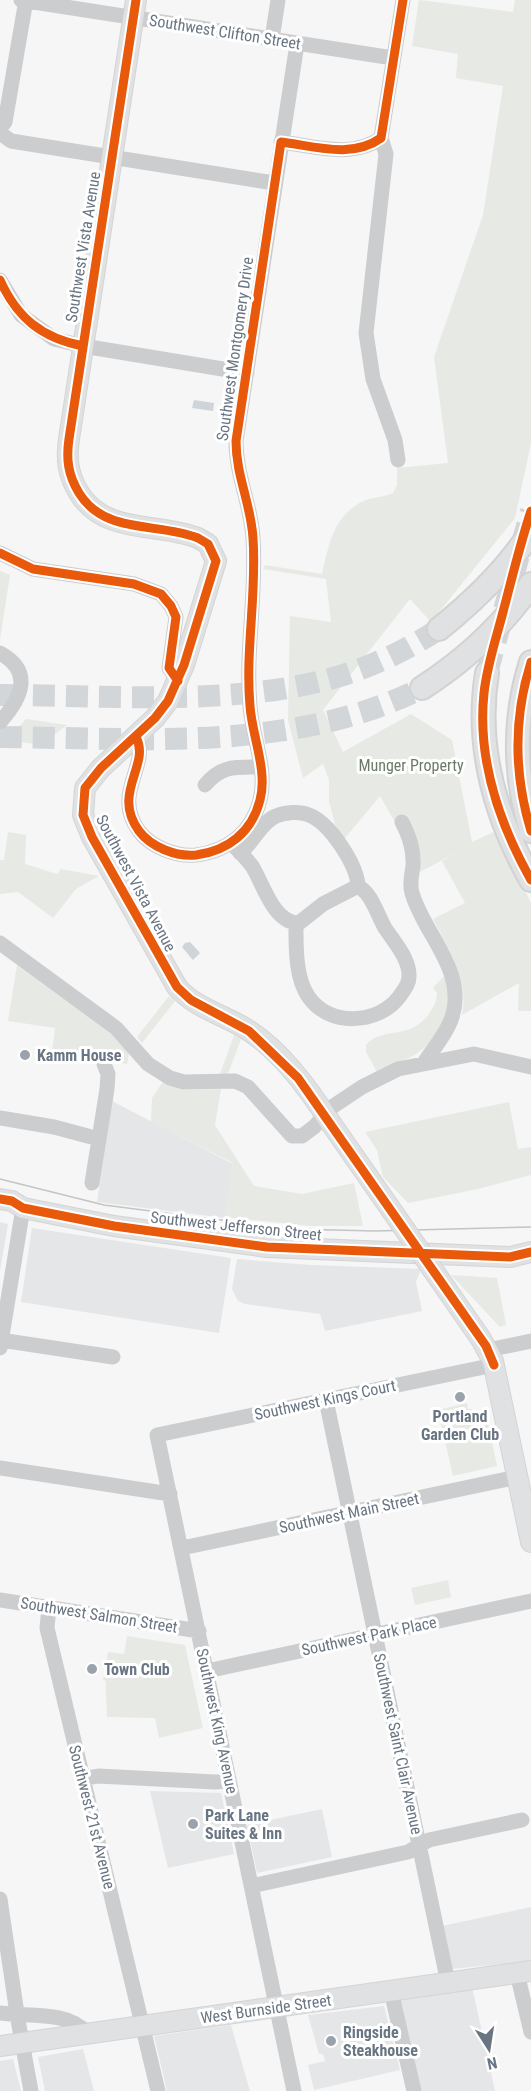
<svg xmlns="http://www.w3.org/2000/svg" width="531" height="2091" font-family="'Roboto Condensed',sans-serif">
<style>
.built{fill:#e5e6e7}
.green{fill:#e6e9e4}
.water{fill:#ced4d8}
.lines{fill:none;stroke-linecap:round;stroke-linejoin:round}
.highway-tunnel{stroke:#d3d6d9;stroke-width:22;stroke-dasharray:22 11;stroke-linecap:butt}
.major-casing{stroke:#d3d4d5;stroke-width:22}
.highway-casing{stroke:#d2d2d3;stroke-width:26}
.minor{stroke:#cccdcf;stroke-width:15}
.major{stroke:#e0e1e2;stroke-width:20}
.highway{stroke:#e0e1e2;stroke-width:22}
.tram{stroke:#c3c4c5;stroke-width:1.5}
.major-bridge-casing{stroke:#d3d4d5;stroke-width:22;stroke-linecap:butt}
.major-bridge{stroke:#e0e1e2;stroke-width:20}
.cycleway-casing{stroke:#fff;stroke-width:13}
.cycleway{stroke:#e8590c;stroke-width:9}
.poi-dot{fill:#9aa2ab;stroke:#fff;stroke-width:2}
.labels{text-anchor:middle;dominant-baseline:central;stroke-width:6;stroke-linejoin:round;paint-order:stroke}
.street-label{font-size:16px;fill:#697583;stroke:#fff}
.park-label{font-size:16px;fill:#697b67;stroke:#fff}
.poi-label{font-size:16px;font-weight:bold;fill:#697583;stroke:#fff;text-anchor:start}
</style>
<rect width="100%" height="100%" fill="#f6f6f6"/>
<path class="built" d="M112 1101 233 1164 225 1218 97 1202Z
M0 1222 8 1224 0 1271Z
M32 1228 231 1258 219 1333 21 1302Z
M237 1259 311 1265 421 1269 416 1282 422 1311 325 1331 320 1314 245 1304 238 1301 232 1289Z
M150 1791 221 1793 234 1854 168 1868Z
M322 1809 332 1857 257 1873 247 1825Z
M531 1907V1961L452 1969 442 1926Z
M471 1982 495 2091H412L389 1994Z
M384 2006 400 2070 314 2090 308 2065 325 2061 323 2054H319L308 2015Z
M231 2025 250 2091H167L154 2036Z
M83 2049 94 2091H45L38 2057Z
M13 2059 21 2091H0V2061Z"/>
<path class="green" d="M419 0 513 12 515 0H531V443L515 518 431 622 410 599 323 710 343 752 411 714 452 740 472 842 496 831 531 903V1011H518L519 983 462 1015C469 977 449 951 433 919L465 903 442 861 457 852 420 872 415 837 395 822 380 796 340 844 329 801V780L323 764 303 778 288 720 290 616 331 622 326 579 263 569 265 565 322 574C329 544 334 513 366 500 375 497 385 497 393 493L397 485V468L448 463 434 357 483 215 503 86 456 78 458 54 412 46Z
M0 571 10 575 0 640Z
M26 719 67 725 41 745 7 740Z
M8 832 26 835 25 864 57 874 61 869 99 876 76 889 53 918 18 892 0 894V860H4Z
M17 965 104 1028 130 1051 127 1064 52 1052 55 1028 8 1021Z
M446 974C453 1008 442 1040 411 1057 399 1063 387 1065 377 1072L366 1052V1045C381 1026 409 1041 428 1015 433 1008 437 1001 437 993L433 988Z
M169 996 175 1001 142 1043 137 1037Z
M234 1035 241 1039 228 1074H220Z
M164 1080 185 1090 221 1089 215 1125 254 1186 302 1194 354 1183 363 1226H310L225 1217 233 1163 151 1122 152 1098Z
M509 1102 518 1149 531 1147V1175L478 1189 408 1203 383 1177 377 1150 365 1132Z
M451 1275 497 1278 506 1325 500 1327Z
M467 1403 468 1409H472L476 1425 488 1423 497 1466 453 1476 438 1410Z
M448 1580 451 1597 415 1605 411 1588Z
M127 1636 185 1645 203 1728 159 1738 155 1718 107 1717C107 1704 105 1694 106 1681L103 1680 108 1652 124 1654Z"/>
<path class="water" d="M194 400 214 403 213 411 192 408Z
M190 942 200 953 193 960 182 947 185 943Z"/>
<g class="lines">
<path class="highway-tunnel" d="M487 673 531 511
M0 695C109 695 236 707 340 676 376 665 408 649 439 629
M0 737C141 738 292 753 422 688"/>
<g class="major-casing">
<path id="major" d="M136 0 69 439C66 459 68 475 79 493 105 535 157 522 198 538L208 544 216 561 184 665 168 701 155 718 101 768 85 788 83 815 92 837 177 987C194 1007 221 1014 243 1027 279 1048 308 1088 330 1122
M0 1199 12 1201 23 1208 114 1226 267 1247 510 1257 531 1252
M481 1339 493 1361 531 1542
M0 2046 531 1971"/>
</g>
<g class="highway-casing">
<path id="highway" d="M439 629C474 601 506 570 531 532
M531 662C513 719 514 775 531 831
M487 673C475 747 495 816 531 880
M422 688C465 660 502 627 531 584"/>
</g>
<path class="minor" d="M21 0 393 58
M272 39 278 0
M0 128 5 122 26 0
M0 133 11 141 274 183
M381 138 386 154 366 333 373 379 395 440 398 460
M281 142C314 146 352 159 381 138L403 0
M0 280 21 315 54 339 83 346 247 373
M0 553 33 569 134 584 161 594 171 606 176 617 169 668 178 681
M0 653C35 672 20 700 0 722
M136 737C151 765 111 793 139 831 151 847 176 857 196 855 228 851 252 832 260 800 268 771 252 736 250 706 245 650 257 594 253 538 251 504 236 476 236 441L297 44
M205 785C222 765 235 767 260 767
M402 822C409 836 414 849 413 866 412 875 409 883 412 893 424 935 469 972 451 1020 445 1036 433 1049 424 1063
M232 844C239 851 246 858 252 866 263 883 273 923 299 923L323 904 358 886C357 865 330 823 309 815 300 811 285 812 276 816 261 822 253 843 240 853
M296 923C296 945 295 977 308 996 328 1027 378 1025 399 997 403 991 409 985 409 977 410 959 394 942 385 928 377 914 372 894 358 886
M0 943 116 1028 148 1064 170 1078 184 1082 235 1081 248 1087 292 1136H302L314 1127 332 1107 362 1087 398 1069 474 1054 531 1067
M0 1118 54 1127 99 1139
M92 1183 107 1089 108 1074 104 1064
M0 1340 113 1357
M0 1348 23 1208
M488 1350 531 1341
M326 1400 448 1983
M0 1468 170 1494
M182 1548 517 1477
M0 1600 199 1631
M49 1607 47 1628 158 2091
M207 1671 531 1601
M82 1779 98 1776 215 1782 229 1781
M251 1886 408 1852 429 1840 522 1820
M0 1899 18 2020 31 2091
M517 1973 531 2032
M391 1991 414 2091
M0 2013C28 2017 67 2010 87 2033
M294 2091 157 1435 494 1365"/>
<use href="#major" class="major"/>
<use href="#highway" class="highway"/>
<path class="tram" d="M0 1179 104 1205 291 1229 375 1231 531 1227"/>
<g class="major-bridge-casing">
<path id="major-bridge" d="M330 1122 481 1339"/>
</g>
<use href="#major-bridge" class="major-bridge"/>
<g class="cycleway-casing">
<path id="cycleway" d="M136 0 69 439C66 459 68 475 79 493 105 535 157 522 198 538L208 544 216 561 184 665 168 701 155 718 101 768 85 788 83 815 92 837 177 987 191 1000 249 1031 298 1078 486 1346 494 1365
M0 280C17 318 42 338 83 346
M531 511C520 544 512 578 503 612 496 639 487 665 484 693 477 759 499 823 531 880
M0 553 33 569 134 584 161 594 171 606 176 617 169 668 178 681
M531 662C513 719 514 775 531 831
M136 737C151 765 111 793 139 831 151 847 176 857 196 855 228 851 252 832 260 800 268 771 252 736 250 706 245 650 257 594 253 538 251 504 236 476 236 441L281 142C314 146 352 159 381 138L403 0
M0 1199 12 1201 23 1208 114 1226 267 1247 510 1257 531 1252"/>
</g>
<use href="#cycleway" class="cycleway"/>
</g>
<g class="poi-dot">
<circle cx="25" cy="1055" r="6"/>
<circle cx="460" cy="1397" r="6"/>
<circle cx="92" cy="1669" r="6"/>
<circle cx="193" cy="1824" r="6"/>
<circle cx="331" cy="2041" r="6"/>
</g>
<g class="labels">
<g class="street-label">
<text transform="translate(225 32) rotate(9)">Southwest Clifton Street</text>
<text transform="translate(83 247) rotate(-81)">Southwest Vista Avenue</text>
<text transform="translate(235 349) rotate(-82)">Southwest Montgomery Drive</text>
<text transform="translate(136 883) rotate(62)">Southwest Vista Avenue</text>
<text transform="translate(236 1226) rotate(6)">Southwest Jefferson Street</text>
<text transform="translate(325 1400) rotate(-12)">Southwest Kings Court</text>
<text transform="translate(349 1513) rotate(-12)">Southwest Main Street</text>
<text transform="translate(99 1615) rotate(9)">Southwest Salmon Street</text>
<text transform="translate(369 1636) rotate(-12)">Southwest Park Place</text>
<text transform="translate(217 1721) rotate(78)">Southwest King Avenue</text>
<text transform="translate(398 1744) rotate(78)">Southwest Saint Clair Avenue</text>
<text transform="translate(92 1817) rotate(76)">Southwest 21st Avenue</text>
<text transform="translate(266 2009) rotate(-8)">West Burnside Street</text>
</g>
<g class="park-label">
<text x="411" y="765">Munger Property</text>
</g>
<g class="poi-label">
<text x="37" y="1055">Kamm House</text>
<text x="460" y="1416" text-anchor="middle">Portland<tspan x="460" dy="18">Garden Club</tspan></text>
<text x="104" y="1669">Town Club</text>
<text x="205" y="1815">Park Lane<tspan x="205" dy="18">Suites &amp; Inn</tspan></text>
<text x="343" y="2032">Ringside<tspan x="343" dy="18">Steakhouse</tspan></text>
</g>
</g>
<g transform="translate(489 2049) rotate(168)" stroke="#ffffff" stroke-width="4.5" paint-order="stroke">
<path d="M0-4.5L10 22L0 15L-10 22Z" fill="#697583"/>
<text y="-9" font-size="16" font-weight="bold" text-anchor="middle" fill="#697583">N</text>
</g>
</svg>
